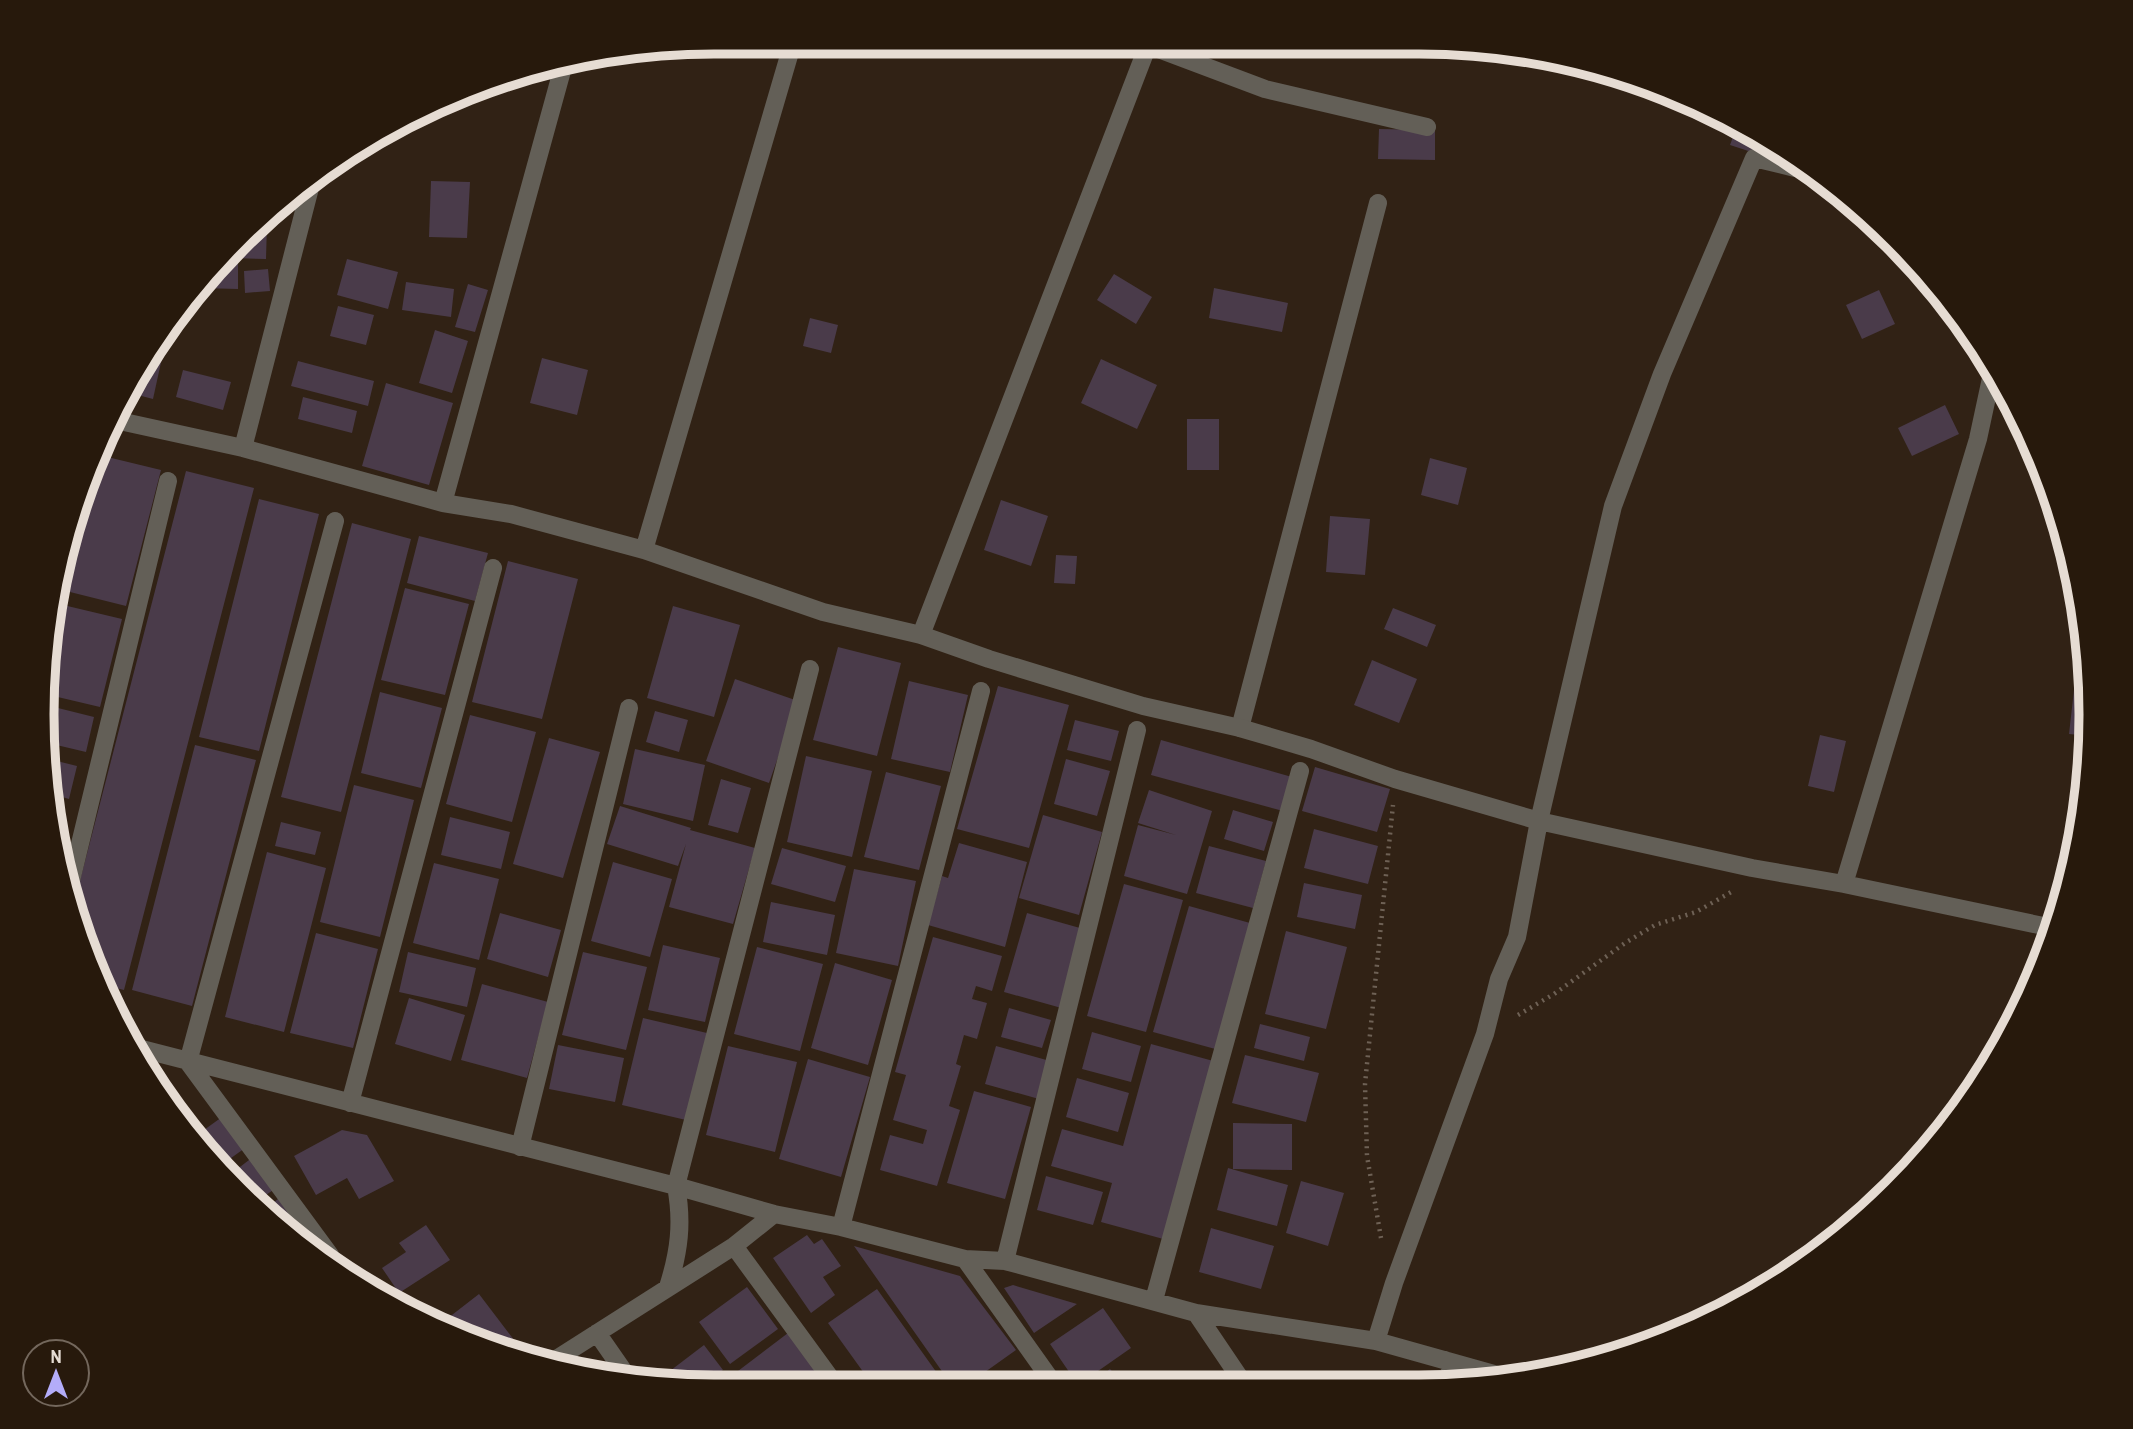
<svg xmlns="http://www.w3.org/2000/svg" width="2133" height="1429" font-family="'Archivo Narrow',sans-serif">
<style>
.building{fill:#4a3b4a}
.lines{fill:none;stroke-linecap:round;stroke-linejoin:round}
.path{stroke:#6e6155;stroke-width:4.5;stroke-dasharray:2 5;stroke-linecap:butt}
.lane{stroke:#635f57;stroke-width:18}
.street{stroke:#635f57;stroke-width:18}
.rim{fill:none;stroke:#e6dcd3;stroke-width:9}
</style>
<rect width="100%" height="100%" fill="#312215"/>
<path class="building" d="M1737 126 1777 155 1776 160 1730 145Z
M1379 129 1435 130V160L1378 159Z
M431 181 470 182 467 238 429 237Z
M267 224 266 259 231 258 245 245Z
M347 259 398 272 388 309 337 295Z
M226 263H238V289L199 288Z
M268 269 270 291 245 293 244 271Z
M1114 274 1152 297 1136 324 1097 300Z
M406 282 454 289 451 317 402 310Z
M468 284 488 290 475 332 455 327Z
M1214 288 1288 303 1282 332 1209 318Z
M1879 290 1895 324 1862 339 1846 305Z
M338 306 374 315 366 345 330 336Z
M810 318 838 325 831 353 803 346Z
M435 330 468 341 452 393 419 383Z
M164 334 167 335 153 399 130 393Z
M542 358 588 370 577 415 530 403Z
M1101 359 1157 385 1137 429 1081 403Z
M298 361 374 381 368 406 291 386Z
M183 370 231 382 223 410 176 397Z
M386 383 453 403 429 485 362 466Z
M303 397 357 411 352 433 298 419Z
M1945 405 1959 434 1912 456 1898 428Z
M1187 419H1219V470H1187Z
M95 454 161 470 126 606 62 590Z
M1430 458 1467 468 1458 505 1421 495Z
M186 471 254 488 124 990 108 986 75 900Z
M259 499 319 514 259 751 199 737Z
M1001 500 1048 516 1031 566 984 550Z
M1330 516 1370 519 1365 575 1326 572Z
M352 523 411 539 341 812 281 797Z
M419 536 488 553 475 601 407 583Z
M1056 555 1077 556 1075 584 1054 583Z
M508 561 578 579 542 719 472 702Z
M405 588 469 604 445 695 381 680Z
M59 604 122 619 100 707 45 694 43 670Z
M673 606 740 625 714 717 647 698Z
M1393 608 1436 625 1427 647 1384 629Z
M838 647 901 663 877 756 813 740Z
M1372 660 1417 679 1399 723 1354 705Z
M735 679 798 701 769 783 706 761Z
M909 681 968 695 950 772 891 759Z
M2075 681 2088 682 2091 714 2089 736 2069 734Z
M998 686 1069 705 1029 848 957 829Z
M380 692 442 708 421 788 361 773Z
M46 705 94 717 86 752 48 743Z
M655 711 688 720 679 752 646 742Z
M470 715 536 732 512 822 446 804Z
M1075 720 1119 731 1111 761 1067 750Z
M1820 735 1846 741 1834 792 1808 786Z
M549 738 600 752 563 878 513 864Z
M1161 740 1292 777 1283 811 1151 775Z
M195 745 256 760 192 1006 132 990Z
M635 749 705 765 693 821 623 804Z
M806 756 872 771 852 857 787 842Z
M49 759 77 766 69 799 52 794Z
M1066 759 1110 771 1097 816 1054 804Z
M1315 767 1390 789 1377 832 1302 811Z
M886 772 941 786 919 870 864 857Z
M721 779 751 788 738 833 708 825Z
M354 785 414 800 380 937 320 922Z
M2084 786 2081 818H2080L2075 788Z
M1149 790 1212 811 1187 894 1124 876 1138 825 1176 835 1138 823Z
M620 806 691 828 690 830 755 848 733 924 669 907 686 844 678 866 607 844Z
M1233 810 1273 822 1264 851 1224 839Z
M53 813 64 816 58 846 55 845Z
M1043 815 1102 832 1079 915 1019 898Z
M450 817 510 832 501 869 441 855Z
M281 822 321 832 315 855 275 846Z
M1314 829 1378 846 1368 884 1304 868Z
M959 843 1027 862 1005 947 928 925 942 876 948 878Z
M1209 846 1266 861 1253 908 1196 893Z
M782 848 846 866 835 902 771 884Z
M267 852 326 868 284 1032 225 1017Z
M613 862 672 879 650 957 591 941Z
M434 863 499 879 479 960 413 943Z
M854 869 916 881 898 966 836 953Z
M1304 883 1362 895 1355 929 1297 917Z
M1124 884 1183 900 1146 1032 1087 1016Z
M771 902 835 915 827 955 763 942Z
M1189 906 1250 923 1219 1050 1153 1032Z
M500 913 561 930 548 977 487 959Z
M1027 913 1087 930 1065 1009 1004 992Z
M1286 931 1347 947 1326 1029 1265 1014Z
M316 933 378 949 353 1048 290 1033Z
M933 937 1002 956 992 991 976 986 972 999 987 1003 977 1039 964 1035 956 1064 961 1066 949 1106 960 1110 937 1186 880 1170 890 1135 923 1144 927 1130 893 1120 906 1075 895 1072Z
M663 945 720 958 705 1022 648 1010Z
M757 947 823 964 800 1051 734 1034Z
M408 952 476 968 467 1007 399 992Z
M583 952 647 967 626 1050 562 1035Z
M835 963 892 980 868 1065 811 1048Z
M482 984 548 1002 527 1078 461 1060Z
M409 998 465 1015 451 1061 395 1044Z
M1009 1008 1051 1020 1042 1048 1001 1037Z
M643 1018 707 1033 686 1120 622 1105Z
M1260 1024 1310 1037 1304 1061 1254 1048Z
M1092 1032 1141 1046 1131 1082 1082 1069Z
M1151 1044 1217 1062 1167 1240 1101 1222 1112 1183 1051 1166 1062 1129 1123 1146Z
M558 1045 624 1058 615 1102 549 1089Z
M728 1046 797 1062 775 1152 706 1135Z
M996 1046 1050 1061 1039 1099 985 1084Z
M1245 1055 1319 1073 1306 1122 1232 1103Z
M808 1059 870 1077 841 1177 779 1159Z
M1077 1078 1129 1093 1118 1132 1066 1117Z
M974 1091 1031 1107 1005 1199 947 1183Z
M222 1117 245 1148 220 1166 197 1135Z
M1233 1123 1292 1124V1170L1233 1169Z
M342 1130 367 1135 394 1181 359 1199 347 1178 316 1195 294 1156Z
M253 1157 276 1188 256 1202 239 1190 228 1176Z
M1228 1168 1288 1185 1277 1226 1217 1210Z
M1046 1176 1103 1192 1093 1225 1037 1210Z
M1301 1181 1344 1193 1328 1246 1286 1233Z
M282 1196 305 1227 298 1232 265 1209Z
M426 1225 450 1260 399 1293 382 1268 406 1252 399 1243Z
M1211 1228 1274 1246 1261 1289 1199 1272Z
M807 1235 814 1244 822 1239 841 1266 823 1277 835 1295 811 1313 773 1258Z
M854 1246 960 1276 1016 1350 964 1387H953Z
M1013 1285 1077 1304 1034 1333 1004 1288Z
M747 1287 778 1329 730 1364 699 1322Z
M877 1289 947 1387H874L828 1323Z
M479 1294 514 1340 504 1347 439 1325Z
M1103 1308 1131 1348 1078 1385 1050 1344Z
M788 1333 816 1370 794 1387H751L738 1371Z
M704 1345 723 1370 701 1386 666 1382 662 1377Z
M1110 1369 1126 1387H1088Z
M1214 1371 1227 1387H1193Z
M1016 1374 1024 1387H994Z
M728 1375 738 1387H714Z
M1417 1377 1423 1387H1400Z"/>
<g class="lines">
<path class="path" d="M1518 1015 1554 994 1625 943 1655 925 1696 912 1733 891
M1381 1238 1367 1156 1365 1084 1393 805"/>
<path class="lane" d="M1240 728 1378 203"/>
<path class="street" d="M1140 42 1265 89 1427 127
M115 420 243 448 443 503 511 514 644 550 823 612 921 635 989 659 1143 706 1240 728 1311 749 1395 779 1539 821 1752 868 1844 884 2053 928
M243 448 311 184
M443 503 563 67
M644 550 793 42
M921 635 1148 45
M1844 884 1978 439 1993 369
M70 885 168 481
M130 1046 676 1186 774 1214 841 1227 965 1259 1005 1261 1196 1313 1376 1341 1508 1378
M350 1103 493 568
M520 1147 629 708
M841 1227 981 691
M734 1246 837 1387
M330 1255 188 1062 335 521
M965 1259 1056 1387
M1005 1261 1137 730
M668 1287C679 1252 683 1223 676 1186L810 669
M1154 1300 1300 771
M1196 1313 1246 1387
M597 1333 629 1379
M1376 1341 1394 1283 1485 1034 1499 979 1517 937 1539 821 1613 506 1662 374 1754 158 1795 168
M1445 1360 1462 1383
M550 1363 734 1246 774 1214"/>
</g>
<path d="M0 0H2133V1429H0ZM714 54H1419A660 660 0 0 1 2079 714V715A660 660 0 0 1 1419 1375H714A660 660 0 0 1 54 715V714A660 660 0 0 1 714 54Z" fill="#27190c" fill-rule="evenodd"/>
<path class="rim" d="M714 54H1419A660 660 0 0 1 2079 714V715A660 660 0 0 1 1419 1375H714A660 660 0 0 1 54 715V714A660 660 0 0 1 714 54Z"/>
<g transform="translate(56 1373)"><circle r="33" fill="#27190c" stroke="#73675c" stroke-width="2"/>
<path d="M0-5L12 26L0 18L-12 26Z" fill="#b3acf9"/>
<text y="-10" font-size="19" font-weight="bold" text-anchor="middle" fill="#e6dcd3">N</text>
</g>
</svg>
